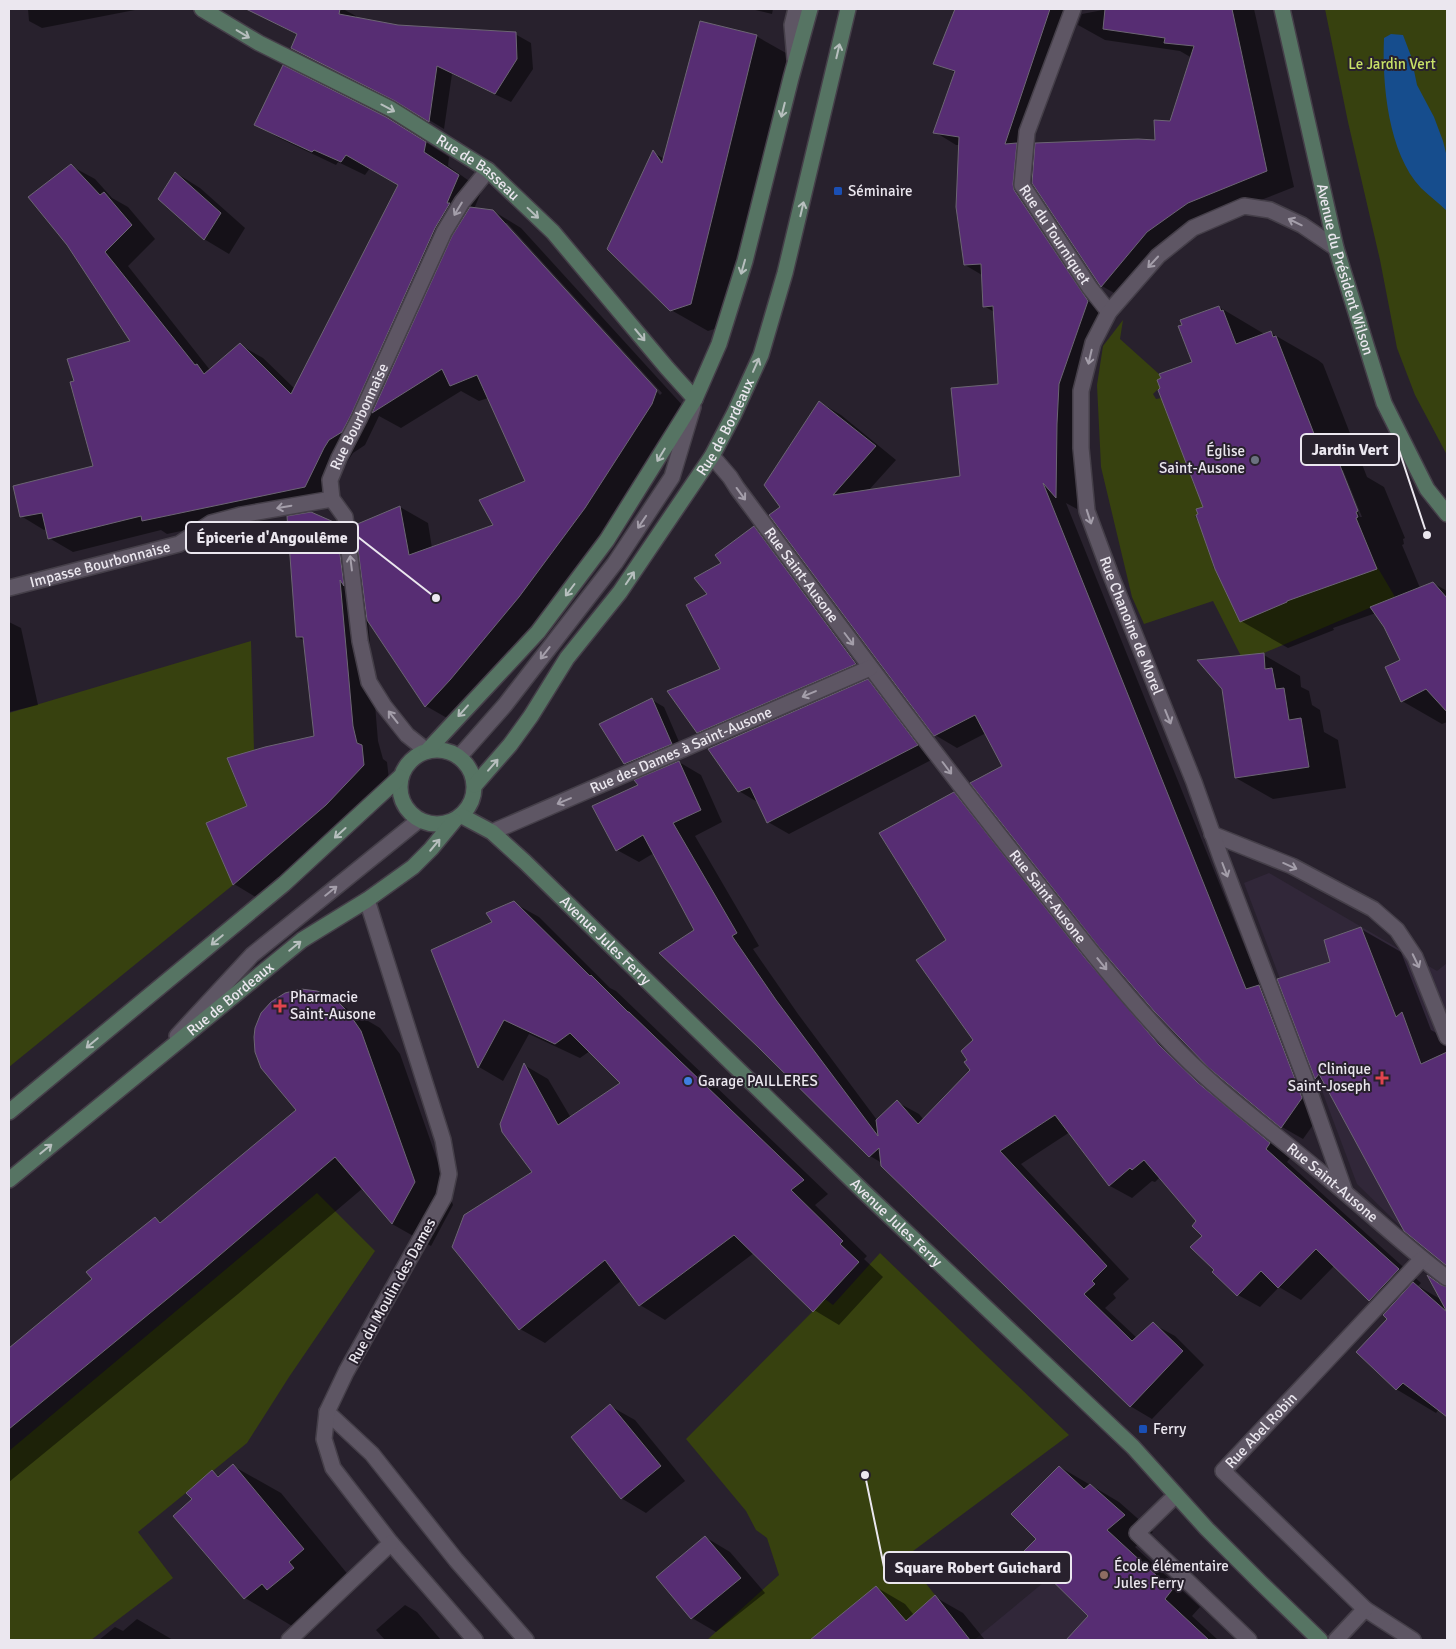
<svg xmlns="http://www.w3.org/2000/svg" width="1456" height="1649" font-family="Signika,sans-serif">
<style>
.built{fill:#312739}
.green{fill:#37410f}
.water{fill:#164d8d}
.shadow{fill:#0007;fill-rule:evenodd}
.building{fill:#572d73;stroke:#6c6573}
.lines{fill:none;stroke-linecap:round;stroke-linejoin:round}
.lane-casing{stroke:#453f49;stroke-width:18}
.street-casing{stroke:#453f49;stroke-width:18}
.secondary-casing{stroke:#453f49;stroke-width:18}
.lane{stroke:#5e5664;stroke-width:15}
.street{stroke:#5e5664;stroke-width:15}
.secondary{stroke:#567463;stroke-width:15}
.oneway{stroke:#b7bfbe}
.oneway2{stroke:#a49eaa}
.transit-dot{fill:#1a4fb4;stroke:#28212d;stroke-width:2}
.worship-dot{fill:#6b7280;stroke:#28212d;stroke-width:2}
.health-dot{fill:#e0444e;stroke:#28212d;stroke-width:2}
.shop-dot{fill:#3f7fe0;stroke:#28212d;stroke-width:2}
.education-dot{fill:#8d6e63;stroke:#28212d;stroke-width:2}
.labels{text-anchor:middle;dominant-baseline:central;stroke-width:4;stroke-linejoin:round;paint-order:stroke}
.park-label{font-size:15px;fill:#c8e167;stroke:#28212d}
.street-label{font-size:15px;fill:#ebe7ef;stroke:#28212d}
.poi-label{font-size:15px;fill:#ebe7ef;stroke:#28212d;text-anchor:start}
.leader{fill:none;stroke:#ebe7ef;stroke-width:2}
.callout-dot{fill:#ebe7ef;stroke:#28212d;stroke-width:2}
.callout{fill:#28212d;stroke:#ebe7ef;stroke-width:2}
.callout-label{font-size:16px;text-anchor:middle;font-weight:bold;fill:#ebe7ef}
</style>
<rect width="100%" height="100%" fill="#28212d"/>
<path class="built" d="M1269 873 1437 971 1447 963V1270L1437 1262 1357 1184 1244 883Z
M1106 1531 1172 1590 1165 1599 1209 1640H974Z"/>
<path class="green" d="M1325 9H1447V455L1415 395 1397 348 1380 260 1348 122Z
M1123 320 1120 339 1159 374 1161 378 1157 380 1158 385 1163 383 1164 388 1157 390 1153 394 1156 399 1168 397 1197 477 1192 480 1194 485 1199 483 1208 505 1203 511 1201 507 1196 509 1198 514 1195 516 1198 522 1201 520 1215 559 1212 561 1214 569 1218 568 1277 599 1280 605 1287 602 1285 597 1372 558 1395 597 1264 653 1241 656 1213 601 1144 624 1132 597 1101 467 1097 385 1103 346Z
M251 641 254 750 227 759 247 807 206 823 233 885 9 1067V713Z
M317 1193 375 1251 289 1377 247 1443 138 1532 173 1578 91 1640H9V1451Z
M880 1253 1069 1435 905 1557 935 1595 906 1621 876 1586 827 1626 829 1640H707L779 1575 767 1538 756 1530 746 1511 686 1439 825 1299 833 1305Z"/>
<path class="water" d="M1391 34 1403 35 1411 56 1417 85 1434 117 1443 141 1447 157V211C1439 203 1429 196 1421 188 1388 153 1382 84 1384 38Z"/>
<path class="shadow" d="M28 9H140L42 28 29 21Z
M246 9H343L356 16V18L398 26 515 34 531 43 533 69 511 102 452 74 444 129 406 106 292 48 298 35Z
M751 9H773L772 14Z
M970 9H1076L1028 151 1035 156 1156 141 1170 123 1192 58 1180 51 1105 40 1078 25 1082 14 1108 9H1254L1294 187 1215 218 1174 247 1128 301 1102 286 1035 185 1034 197 1109 314 1080 396 1078 437 1077 509 1066 503 1261 987 1281 999 1323 1111 1303 1139 1282 1127 1004 766 986 733 957 748 935 735 782 507 819 402 841 415 896 460 868 491 961 477 1000 385 994 312 984 306 982 275 965 265 960 145H956L935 132 956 73 946 68Z
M756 36 793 57 727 325 708 331 671 310 653 152 664 159Z
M256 124 410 132 449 157 448 166 482 190 474 209 493 211 521 228 684 407 613 524 547 613 454 722 426 706 368 619 378 741 383 759 387 762 389 780 259 899 234 884 248 807 315 737 305 641 297 637 335 523 358 537 400 507 428 523 432 548 494 525 527 482 488 398 479 401 461 391 401 428 379 416 365 445 353 453 347 462 328 500 167 534 161 530 73 552 49 538 47 529 44 530 21 516 95 467 75 382 132 342 71 166 95 179 112 198 128 207 155 239 128 266 210 370 240 345 263 358 295 389 399 185 370 168 365 175 338 162 336 165 279 138ZM503 223H507L662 393 660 395Z
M176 173 200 188 245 228 229 254 204 239Z
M1219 307 1266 335 1271 333 1318 360 1323 364 1367 477 1384 487 1405 538 1403 539 1404 544 1402 545 1420 588 1433 583 1447 591V722L1442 724 1402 701 1386 667 1401 661 1385 626 1376 613 1333 628 1334 630 1288 648 1241 621 1205 507 1194 363ZM1340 470H1343L1362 517H1360Z
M754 528 773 539 874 675 717 743 697 732 722 670 723 563Z
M9 622 21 628 38 705 9 712Z
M1264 655 1300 676 1301 687 1309 691 1312 705 1320 710 1324 732 1338 740 1346 788 1273 799 1236 778Z
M868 681 889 693 937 757 789 834 768 822 759 803 739 791Z
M652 700 664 707 683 751 637 771 625 764Z
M679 762 701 775 722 822 695 836 759 946 753 949 798 1014 877 1120 897 1102 919 1114 924 1120 972 1070 969 1060 974 1040 948 941 954 793 976 806 1107 972 1291 1157 1287 1162 1421 1283 1418 1286 1442 1300 1430 1278 1447 1288V1416L1439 1409 1436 1413 1396 1389 1388 1311 1370 1300 1335 1265 1301 1300 1279 1287 1260 1307 1238 1295 1216 1270 1198 1221 1160 1177 1155 1182 1152 1181 1132 1198 1110 1186 1070 1132 1021 1164 1129 1279 1113 1294 1116 1298 1105 1308 1137 1338 1153 1324 1175 1336 1204 1365 1152 1419 1130 1406 882 1163 870 1156 759 1046 654 853 639 862 617 850 640 786Z
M514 903 539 917 610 988 616 991 828 1194 815 1205 867 1256 864 1259 883 1277 839 1325 814 1310 754 1253 665 1320 640 1305 622 1280 545 1343 520 1329 534 1172 524 1065 548 1079 571 1118 622 1084 590 1051 580 1058 529 1034 503 1081 479 1067 433 950 494 923Z
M1361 929 1401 952 1431 1030 1442 1036 1447 1050V1265L1405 1230 1326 1084 1316 1079 1279 980 1332 962Z
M324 995 380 1028 400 1054 453 1205 431 1246 392 1224 363 1188 238 1294 9 1482V1349L94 1279 155 1218 162 1223 297 1110Z
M610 1406 635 1420 685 1481 646 1513 621 1498Z
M233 1466 281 1493 350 1577 292 1626 245 1598 194 1499 212 1472 221 1477Z
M1060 1467 1119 1502 1153 1532 1135 1547 1200 1607 1192 1616 1218 1640H1068L1090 1616 1037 1539Z
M705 1537 730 1552 765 1593 716 1632 692 1618Z
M876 1587 905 1604 914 1615 935 1597 963 1613 985 1640H830L828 1627Z
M405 1605 417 1612 441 1640H385L376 1630Z
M137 1619 173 1640H99L115 1627 123 1631Z"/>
<path class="building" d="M246 9H340L339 14 398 25 516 32 517 59 495 94 437 66 429 122 395 101 291 48 297 34Z
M955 9H1050L1005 144 1017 143 1013 184 1014 190 1088 301 1059 384 1057 424 1056 498 1043 483 1246 989 1259 985 1298 1087 1302 1098 1281 1128 1209 1068 1154 1011 1099 947 970 783 1002 766 975 715 934 736 769 515 780 507 764 485 819 401 876 446 833 495 960 476 951 388 998 384 993 306 983 307 981 264 964 265 956 207 959 137 933 133 955 71 933 64Z
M1105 9H1232L1267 171 1188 203 1178 210 1147 232 1101 287 1032 183 1035 143 1138 139 1155 140 1154 120 1170 121 1194 46 1164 43 1165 38 1103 29Z
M700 21 757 35 691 304 670 311 607 249 653 150 662 163Z
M283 65 386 117 426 142 424 152 459 175 447 203H450L435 228 351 415 342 432 329 440 324 448 305 487 142 521 141 516 48 539 42 513 20 517 13 486 93 466 70 382 74 381 67 359 130 341 67 245 28 197 71 164 100 195 104 192 132 225 105 252 195 365 197 364 204 374 240 343 291 394 398 185 346 155 341 162 314 150 312 152 254 125Z
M175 172 221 213 204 240 158 199Z
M470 207 493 210 657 390 652 404 585 508 519 597 450 680 425 707 367 620 355 525 400 506 409 555 493 525 479 500 525 481 477 375 450 386 442 369 372 413 452 236Z
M1219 306 1221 311 1223 310 1236 344 1271 331 1273 337 1276 336 1325 462 1337 458 1358 511 1356 512 1358 517 1356 518 1377 569 1287 601V602L1240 622 1215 569 1196 515 1198 514 1196 509 1203 507 1158 390 1160 388 1157 380 1161 378 1159 374 1192 362 1178 326 1182 325 1180 320Z
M311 512 336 523 344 586 340 580 353 726 357 743 362 745 364 765 326 805 233 885 206 823 247 806 227 758 265 747 314 736 303 637H296L287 516Z
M754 526 856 664 697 733 667 691 720 669 686 605 707 594 694 578 721 563 715 555Z
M1433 582 1447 598V712L1426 689 1401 702 1385 667 1400 660 1384 627 1370 607Z
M1264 653 1265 669 1272 668 1276 689 1284 688 1289 720 1301 718 1309 767 1235 778 1222 689 1197 660Z
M868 679 918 745 767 823 750 787 738 792 708 749Z
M652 698 672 744 624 764 599 724Z
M679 761 701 810 673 823 737 933 732 936 776 1000 878 1136 876 1120 897 1100 918 1124 970 1070 964 1062 967 1060 961 1051 973 1040 916 960 946 940 879 833 954 792 1085 958 1159 1045 1197 1082 1270 1143 1266 1149 1399 1269 1369 1301 1316 1249 1278 1288 1261 1271 1237 1296 1212 1272 1214 1270 1190 1247 1202 1236 1192 1226 1196 1221 1144 1160 1132 1170 1130 1168 1109 1186 1055 1115 1000 1151 1107 1266 1092 1281 1095 1284 1084 1294 1132 1341 1153 1322 1183 1351 1130 1407 881 1166 879 1148 869 1157 758 1047 659 953 694 930 643 835 616 851 592 806 638 785 634 780Z
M514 901 590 976 591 975 628 1012H629L804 1180 791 1190 843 1241 840 1244 859 1262 813 1312 734 1235 639 1306 605 1260 519 1330 452 1247 464 1215 532 1172 502 1132 500 1124 524 1063 558 1125 620 1083 570 1033 555 1044 504 1020 478 1068 431 950 492 922 486 913Z
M1361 927 1396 1017 1402 1012 1421 1064 1447 1052V1266L1404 1231 1319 1074 1315 1079 1277 979 1330 962 1324 940Z
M301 989 317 991 334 998 348 1012 361 1031 415 1182 392 1224 335 1157 200 1272 9 1429V1348L92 1279 86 1272 155 1217 160 1223 296 1110 261 1068 255 1052 254 1037 255 1028 261 1013 271 1002 285 993Z
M1427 1275 1441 1285 1447 1287V1312Z
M1413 1282 1447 1312V1417L1403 1383 1396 1390 1356 1352 1387 1319 1383 1315Z
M610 1404 661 1466 621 1499 571 1437Z
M233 1464 304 1549 289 1562 294 1568 267 1590 262 1584 244 1599 173 1516 192 1499 186 1493 212 1470 218 1477Z
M1059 1466 1084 1489 1090 1484 1125 1515 1107 1530 1172 1590 1165 1599 1209 1640H1066L1088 1616 1023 1552 1036 1539 1011 1514Z
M705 1536 741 1578 691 1619 656 1577Z
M876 1586 906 1621 935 1595 970 1640H810Z"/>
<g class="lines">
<g class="lane-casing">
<g id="lane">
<path id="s1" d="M1073 9 1027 132 1022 185 1090 288 1109 312"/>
<path d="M795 59 792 25 796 9"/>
<path d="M459 757 505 705 615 563 672 477 693 407"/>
<path d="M1212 834 1292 866 1373 909 1397 930 1415 957 1447 1037"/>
<path d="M177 1036 252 955 419 820"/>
<path d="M327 1412 372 1454 456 1560 526 1640"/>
<path d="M1176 1495 1137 1533 1249 1640"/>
</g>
</g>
<g class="street-casing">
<g id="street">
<path id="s2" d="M1336 248 1302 225 1270 210 1244 206 1193 228 1158 256 1109 312 1093 343 1081 391V448L1087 511 1110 573 1194 782 1221 858 1307 1084 1345 1192"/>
<path id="s3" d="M712 456 730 477 737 488C831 614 924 741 1022 864 1069 923 1114 983 1166 1038 1213 1089 1271 1130 1324 1175 1366 1209 1404 1246 1447 1278"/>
<path id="s4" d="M9 588 179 544 211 523 241 515 332 499"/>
<path id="s5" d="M427 751 407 735 384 706 369 682 360 641 345 517 332 499 330 480 339 458 359 419 444 232 462 202 488 170"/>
<path id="s6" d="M492 832 870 668"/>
<path d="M367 900 443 1140 449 1174 444 1197 346 1372 327 1412 324 1439 333 1468 391 1543 475 1640"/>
<path d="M1365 1609 1413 1640"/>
<path d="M289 1640 391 1543"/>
<path id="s7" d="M1336 1640 1365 1609 1223 1471 1422 1259"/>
</g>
</g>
<g class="secondary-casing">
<g id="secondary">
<path id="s8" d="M202 9 259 43 391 109 488 170 553 232 667 368 695 399"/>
<path id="s9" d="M1282 9 1336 248 1384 403 1427 489 1447 514"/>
<circle cx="437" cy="787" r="37"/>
<path d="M427 751 538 632 607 540 695 399 719 344 745 261 791 78 810 9"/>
<path id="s10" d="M475 785 510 745 531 716 567 658 620 592 712 456 734 414 761 355 785 273 848 9"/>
<path id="s11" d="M462 816 492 832 525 862 864 1192 1133 1447 1207 1529 1260 1582 1320 1640"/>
<path d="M9 1112 284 884 400 777"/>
<path id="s12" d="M9 1180 302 940 367 900 413 867 431 849 454 821"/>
</g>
</g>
<use href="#lane" class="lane"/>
<use href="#street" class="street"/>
<use href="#secondary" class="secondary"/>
</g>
<defs><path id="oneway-shaft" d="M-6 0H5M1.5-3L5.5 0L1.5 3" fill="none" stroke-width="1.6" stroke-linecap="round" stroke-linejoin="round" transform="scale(1.25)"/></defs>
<g class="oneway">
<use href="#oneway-shaft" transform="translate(243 34) rotate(31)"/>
<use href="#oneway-shaft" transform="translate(838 51) rotate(-77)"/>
<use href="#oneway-shaft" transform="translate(388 108) rotate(28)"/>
<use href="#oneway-shaft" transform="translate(783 110) rotate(104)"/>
<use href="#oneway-shaft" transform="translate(802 209) rotate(-77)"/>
<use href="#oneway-shaft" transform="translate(533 213) rotate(43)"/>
<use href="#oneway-shaft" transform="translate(743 267) rotate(106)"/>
<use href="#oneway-shaft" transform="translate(640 335) rotate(50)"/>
<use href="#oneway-shaft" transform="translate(756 365) rotate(-66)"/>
<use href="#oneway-shaft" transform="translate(661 455) rotate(121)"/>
<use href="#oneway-shaft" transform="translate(630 578) rotate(-56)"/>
<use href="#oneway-shaft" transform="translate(570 590) rotate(127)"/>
<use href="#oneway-shaft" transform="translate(463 711) rotate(132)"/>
<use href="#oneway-shaft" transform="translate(493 765) rotate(-49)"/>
<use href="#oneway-shaft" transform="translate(340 833) rotate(138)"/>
<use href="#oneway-shaft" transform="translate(435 845) rotate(-50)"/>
<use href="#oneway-shaft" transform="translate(217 940) rotate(140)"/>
<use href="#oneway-shaft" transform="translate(295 946) rotate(-39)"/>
<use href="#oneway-shaft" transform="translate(92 1043) rotate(140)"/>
<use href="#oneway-shaft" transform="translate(46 1149) rotate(-39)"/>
</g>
<g class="oneway2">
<use href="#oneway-shaft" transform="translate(458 209) rotate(121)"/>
<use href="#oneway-shaft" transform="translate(1295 222) rotate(-154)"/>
<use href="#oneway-shaft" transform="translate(1153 262) rotate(133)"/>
<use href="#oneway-shaft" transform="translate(1090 357) rotate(103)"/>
<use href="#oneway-shaft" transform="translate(741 494) rotate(54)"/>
<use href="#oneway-shaft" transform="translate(284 507) rotate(170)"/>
<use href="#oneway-shaft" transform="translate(1089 517) rotate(72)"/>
<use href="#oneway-shaft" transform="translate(642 522) rotate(124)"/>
<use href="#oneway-shaft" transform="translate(351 563) rotate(-97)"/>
<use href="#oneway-shaft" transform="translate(849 639) rotate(53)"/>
<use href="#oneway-shaft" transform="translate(545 653) rotate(128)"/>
<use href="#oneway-shaft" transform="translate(809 694) rotate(157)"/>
<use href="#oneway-shaft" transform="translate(393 717) rotate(-128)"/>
<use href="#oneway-shaft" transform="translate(1168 717) rotate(68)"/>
<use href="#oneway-shaft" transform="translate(947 768) rotate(53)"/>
<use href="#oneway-shaft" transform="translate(564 801) rotate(157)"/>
<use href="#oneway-shaft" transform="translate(1290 866) rotate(24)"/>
<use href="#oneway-shaft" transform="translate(1225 870) rotate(69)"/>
<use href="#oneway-shaft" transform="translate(331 891) rotate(-39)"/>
<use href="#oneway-shaft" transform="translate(1416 961) rotate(64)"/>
<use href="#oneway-shaft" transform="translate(1102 964) rotate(51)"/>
</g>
<g class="transit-dot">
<rect x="833" y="186" width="10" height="10" rx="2.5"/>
<rect x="1138" y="1424" width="10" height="10" rx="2.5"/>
</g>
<circle class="worship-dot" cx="1255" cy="460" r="5"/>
<g class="health-dot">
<path d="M277.5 998.5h5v5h5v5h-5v5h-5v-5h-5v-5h5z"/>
<path d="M1379.5 1070.5h5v5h5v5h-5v5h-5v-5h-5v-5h5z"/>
</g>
<circle class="shop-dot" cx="688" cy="1081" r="5"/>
<circle class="education-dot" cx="1104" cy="1575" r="5"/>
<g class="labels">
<g class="park-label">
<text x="1392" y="64">Le Jardin Vert</text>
</g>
<g class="street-label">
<text stroke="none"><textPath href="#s8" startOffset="319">Rue de Basseau</textPath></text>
<text stroke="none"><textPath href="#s1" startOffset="244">Rue du Tourniquet</textPath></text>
<text stroke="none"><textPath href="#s9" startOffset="268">Avenue du Président Wilson</textPath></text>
<text stroke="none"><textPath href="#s5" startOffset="369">Rue Bourbonnaise</textPath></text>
<text stroke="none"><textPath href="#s10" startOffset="438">Rue de Bordeaux</textPath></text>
<text stroke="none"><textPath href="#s4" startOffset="94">Impasse Bourbonnaise</textPath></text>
<text stroke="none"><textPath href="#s3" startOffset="149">Rue Saint-Ausone</textPath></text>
<text stroke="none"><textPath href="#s2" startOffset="605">Rue Chanoine de Morel</textPath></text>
<text stroke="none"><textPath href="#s6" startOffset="206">Rue des Dames à Saint-Ausone</textPath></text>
<text stroke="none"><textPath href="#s3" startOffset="554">Rue Saint-Ausone</textPath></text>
<text stroke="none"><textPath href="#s11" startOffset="191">Avenue Jules Ferry</textPath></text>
<text stroke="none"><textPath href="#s12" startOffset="286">Rue de Bordeaux</textPath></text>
<text stroke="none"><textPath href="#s3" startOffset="959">Rue Saint-Ausone</textPath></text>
<text stroke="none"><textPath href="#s11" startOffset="596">Avenue Jules Ferry</textPath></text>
<text transform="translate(392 1291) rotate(-61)">Rue du Moulin des Dames</text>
<text stroke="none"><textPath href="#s7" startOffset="296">Rue Abel Robin</textPath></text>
</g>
<g class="poi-label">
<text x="848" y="191">Séminaire</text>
<text x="1245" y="451" text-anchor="end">Église<tspan x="1245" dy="17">Saint-Ausone</tspan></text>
<text x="290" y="997">Pharmacie<tspan x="290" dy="17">Saint-Ausone</tspan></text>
<text x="1371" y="1069" text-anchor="end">Clinique<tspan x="1371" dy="17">Saint-Joseph</tspan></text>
<text x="698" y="1081">Garage PAILLERES</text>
<text x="1153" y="1429">Ferry</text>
<text x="1114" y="1566">École élémentaire<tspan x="1114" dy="17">Jules Ferry</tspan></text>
</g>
</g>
<path class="leader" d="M1427 535L1399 450M436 598L358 537M865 1475L884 1567"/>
<g class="callout-dot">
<circle cx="1427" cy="535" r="5"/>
<circle cx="436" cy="598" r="5"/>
<circle cx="865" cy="1475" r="5"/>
</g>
<g class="callout">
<rect x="1301" y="434" width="98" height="31" rx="5"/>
<rect x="186" y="522" width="172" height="31" rx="5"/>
<rect x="884" y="1552" width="187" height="31" rx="5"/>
</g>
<g class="callout-label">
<text x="1350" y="455">Jardin Vert</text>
<text x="272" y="543">Épicerie d'Angoulême</text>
<text x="978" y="1573">Square Robert Guichard</text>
</g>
<rect width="1456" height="1649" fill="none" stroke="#ebe7ef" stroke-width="20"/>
</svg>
